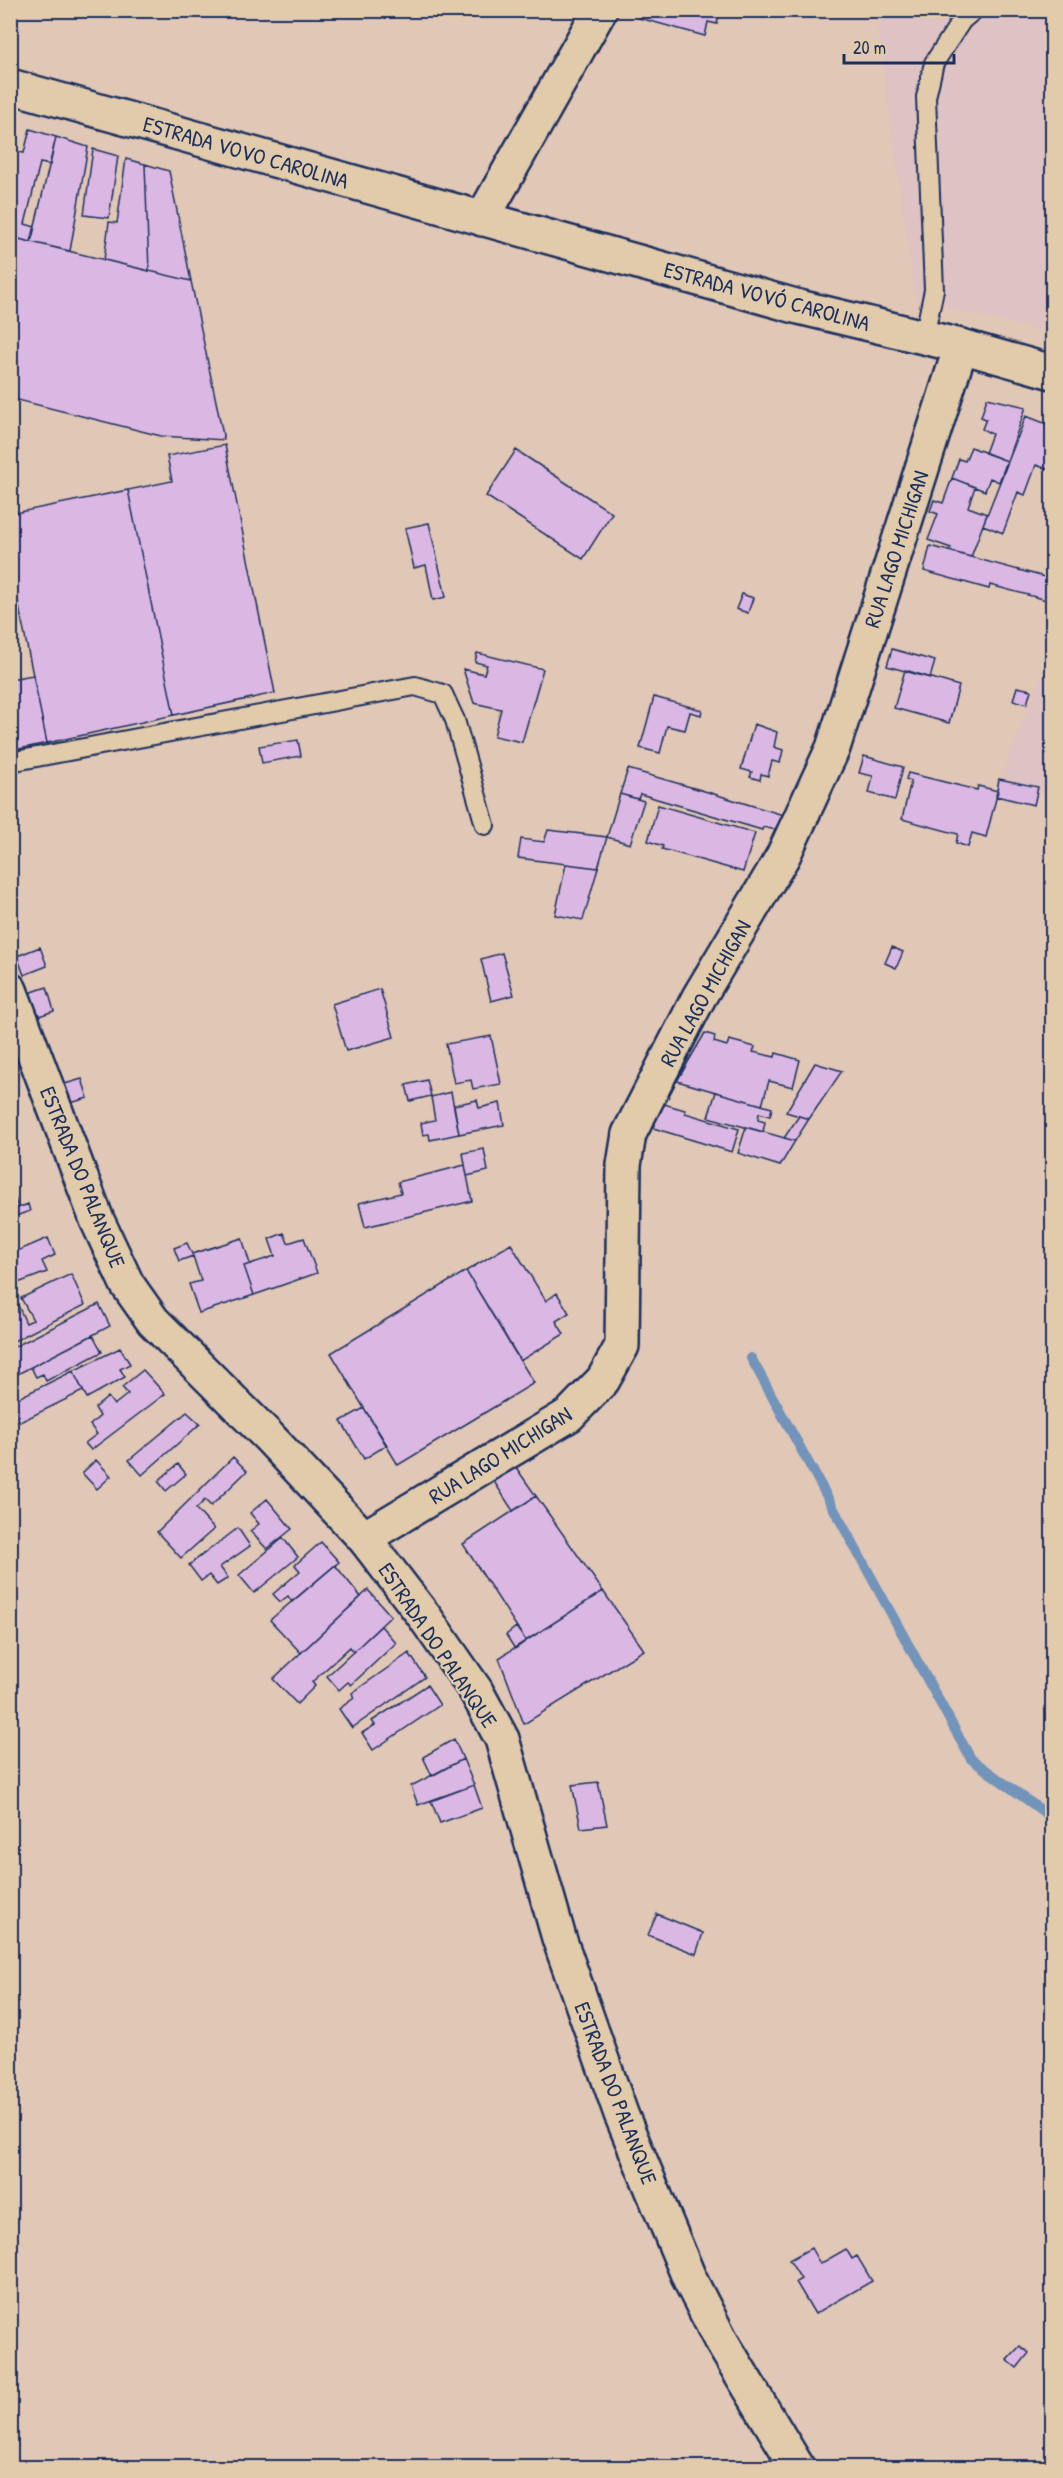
<svg xmlns="http://www.w3.org/2000/svg" width="1063" height="2478" font-family="'Patrick Hand',sans-serif">
<style>
.built{fill:#dec2c4}
.lines{fill:none;stroke-linecap:round;stroke-linejoin:round}
.stream{stroke:#7293ba;stroke-width:10}
.building{fill:#dbb8e3;stroke:#1b2f5e;stroke-width:1.5}
.service-casing{stroke:#1b2f5e;stroke-width:22}
.minor-casing{stroke:#1b2f5e;stroke-width:38}
.tertiary-casing{stroke:#1b2f5e;stroke-width:38}
.service{stroke:#e1cbab;stroke-width:18}
.minor{stroke:#e1cbab;stroke-width:33}
.tertiary{stroke:#e1cbab;stroke-width:33}
.labels{text-anchor:middle;dominant-baseline:central;stroke-width:4.5;stroke-linejoin:round;paint-order:stroke}
.street-label{font-size:22px;fill:#1b2f5e;stroke:#e1cbab}
</style>
<rect width="100%" height="100%" fill="#e0c7b6"/>
<filter id="ink" filterUnits="userSpaceOnUse"><feTurbulence type="fractalNoise" baseFrequency=".0167" numOctaves="2"/><feDisplacementMap in="SourceGraphic" scale="12" xChannelSelector="R" yChannelSelector="G"/><feConvolveMatrix kernelMatrix="1 2 1 2 8 2 1 2 1" color-interpolation-filters="sRGB"/></filter>
<g filter="url(#ink)">
<path class="built" d="M876 11H1052V333L916 300Z
M1052 651V794L1000 781Z"/>
<g class="lines">
<path class="stream" d="M751 1358 971 1759 1052 1818"/>
</g>
<path class="building" d="M641 10H705L719 14 717 24 708 22 705 36 639 18Z
M30 129 56 137 50 165 40 163 25 224 35 227 31 242 10 237V150L24 153Z
M56 137 88 147 70 251 31 242Z
M93 149 118 156 109 218 84 215Z
M126 159 145 164 149 271 104 260 109 222 117 223Z
M145 164 169 171 191 281 149 271Z
M15 238 191 281 224 440 161 436 10 398V258Z
M987 398 1026 407 1007 461 985 453 992 434 982 429 986 419 981 417Z
M1026 416 1052 426V462L1050 470 1036 465 1025 495 1018 492 1003 533 983 525Z
M225 445 275 693 174 715 128 490 172 481 167 456Z
M971 447 1007 461 999 482 990 478 985 491 952 478 959 459 965 461Z
M516 450 612 513 583 559 486 496Z
M952 478 975 487 968 507 987 514 971 557 949 551 951 548 928 540 938 514 930 511 934 500 943 503Z
M128 490 174 715 47 743 13 578H10V514Z
M429 523 446 597 433 600 426 565 414 568 405 528Z
M930 546 1052 579 1047 600 990 585 989 589 924 571Z
M742 594 753 598 748 613 736 609Z
M892 649 935 661 930 678 887 666Z
M477 653 543 669 522 742 494 736 501 709 474 703 463 669 484 674 487 665 475 662Z
M905 670 959 686 949 723 894 708Z
M33 675 47 743 10 751V679Z
M1017 687 1031 690 1027 704 1013 700Z
M654 697 702 710 701 715 690 712 685 730 667 726 660 753 640 748Z
M754 724 777 732 774 747 783 750 780 763 772 761 768 776 761 774 760 780 750 777 752 772 741 769Z
M298 740 301 756 262 763 259 746Z
M864 756 903 767 895 800 869 793 873 776 859 773Z
M628 769 701 790 783 815 775 830 763 827 762 830 640 794 638 799 620 794Z
M908 773 977 790 978 786 998 791 986 837 972 833 968 847 956 843 958 834 902 819 911 781 906 779Z
M999 779 1038 787 1034 805 996 796Z
M620 794 644 801 630 844 607 837Z
M658 805 755 833 743 872 662 849 663 846 648 841Z
M548 830 607 837 598 868 518 858 521 839 544 842Z
M566 864 598 868 583 920 555 915Z
M40 947 47 966 24 975 17 956Z
M892 947 903 952 896 968 885 963Z
M502 953 514 995 491 1001 481 959Z
M47 987 54 1011 36 1017 29 993Z
M380 989 394 1037 346 1051 332 1004Z
M705 1033 715 1036 714 1042 727 1046 729 1040 755 1047 753 1052 775 1057 776 1053 800 1060 793 1087 769 1081 762 1105 677 1081Z
M491 1036 501 1084 473 1089 471 1080 454 1083 446 1044Z
M815 1063 842 1071 809 1119 786 1112Z
M82 1079 88 1098 63 1105 58 1086Z
M427 1080 431 1096 410 1101 406 1085Z
M451 1092 459 1134 430 1140 429 1134 423 1135 421 1123 435 1120 431 1097Z
M716 1092 772 1108 770 1116 759 1113 758 1120 765 1122 763 1132 708 1117Z
M477 1100 479 1108 500 1103 504 1125 459 1134 454 1105Z
M664 1104 685 1110V1113L739 1129 732 1152 650 1127Z
M799 1116 809 1119 795 1141 784 1138Z
M746 1127 795 1141 780 1166 738 1153Z
M484 1149 488 1171 467 1176 463 1153Z
M465 1165 472 1201 365 1227 359 1203 401 1193 398 1182Z
M13 1193 18 1208 28 1204 30 1211 10 1218V1194Z
M284 1233 288 1243 304 1238 317 1273 254 1295 244 1266 275 1256 269 1239Z
M48 1238 55 1255 42 1261 47 1272 10 1286V1254Z
M242 1238 250 1264 244 1266 254 1295 199 1313 189 1284 201 1281 193 1256 179 1261 174 1248 187 1243 192 1254Z
M511 1244 546 1301 557 1293 569 1313 556 1321 564 1334 520 1361 466 1271Z
M466 1271 534 1383 398 1465 331 1353Z
M71 1274 85 1305 10 1343V1301L15 1299 26 1323 33 1320 21 1298Z
M99 1304 110 1326 10 1378V1345L12 1348Z
M93 1335 102 1352 46 1381 43 1374 36 1377 31 1367Z
M120 1348 130 1364 120 1369 125 1377 87 1398 73 1371Z
M143 1370 165 1394 91 1450 85 1443 97 1434 90 1425 100 1416 95 1408 108 1397 114 1405 128 1394 122 1387Z
M73 1371 83 1391 20 1422 10 1402Z
M364 1408 387 1445 364 1459 341 1421Z
M187 1412 200 1424 142 1475 129 1460Z
M233 1457 247 1471 211 1506 205 1500 196 1509 214 1529 181 1558 157 1532Z
M96 1460 111 1476 97 1489 82 1473Z
M178 1464 186 1474 166 1491 158 1481Z
M515 1466 536 1496 513 1511 493 1480Z
M536 1496 603 1591 526 1641 463 1544Z
M267 1499 292 1529 267 1549 250 1531 259 1524 250 1513Z
M238 1528 250 1546 220 1567 228 1578 217 1585 209 1575 201 1581 189 1565Z
M283 1538 298 1557 254 1593 239 1575Z
M321 1542 339 1562 292 1602 288 1596 280 1602 273 1594 300 1571 295 1565Z
M335 1565 361 1597 301 1653 270 1620Z
M368 1590 391 1616 353 1652 350 1647 312 1682 315 1686 297 1704 273 1679Z
M603 1591 644 1650 524 1724 499 1658Z
M381 1626 396 1643 351 1685 348 1682 339 1690 327 1676Z
M516 1627 526 1641 515 1649 506 1635Z
M409 1653 425 1677 352 1728 339 1709 354 1698 352 1693Z
M427 1685 440 1705 373 1750 362 1733 375 1725 372 1721Z
M454 1739 463 1759 432 1776 423 1757Z
M463 1759 474 1785 418 1805 411 1786Z
M598 1782 607 1825 581 1828 572 1785Z
M474 1785 482 1808 440 1823 431 1801Z
M657 1914 703 1933 696 1954 648 1935Z
M811 2248 820 2264 846 2249 852 2259 857 2256 872 2281 815 2314 796 2282 801 2279 789 2260Z
M1020 2346 1029 2353 1017 2368 1007 2360Z"/>
<g class="lines">
<g class="service-casing">
<path id="service" d="M924 337 934 290 926 97 934 63 962 20 974 10
M10 762 415 686 443 694 455 720 485 825"/>
</g>
<g class="minor-casing">
<path id="minor" d="M10 86 799 307 961 346 1052 372
M482 219 600 10
M364 1538 569 1415 603 1380 622 1346 624 1165 629 1134 699 997 783 856 833 748 961 346"/>
</g>
<g class="tertiary-casing">
<path id="tertiary" d="M10 990 97 1220 127 1284 153 1321 268 1436 364 1538 424 1616 476 1691 502 1739 559 1938 621 2114 690 2280 720 2339 798 2468"/>
</g>
<use href="#service" class="service"/>
<use href="#minor" class="minor"/>
<use href="#tertiary" class="tertiary"/>
</g>
</g>
<g class="labels">
<g class="street-label">
<text transform="translate(246 152) rotate(16)">ESTRADA VOVO CAROLINA</text>
<text transform="translate(767 296) rotate(15)">ESTRADA VOVÓ CAROLINA</text>
<text transform="translate(896 549) rotate(-72)">RUA LAGO MICHIGAN</text>
<text transform="translate(705 993) rotate(-61)">RUA LAGO MICHIGAN</text>
<text transform="translate(83 1177) rotate(68)">ESTRADA DO PALANQUE</text>
<text transform="translate(500 1455) rotate(-32)">RUA LAGO MICHIGAN</text>
<text transform="translate(438 1645) rotate(56)">ESTRADA DO PALANQUE</text>
<text transform="translate(616 2093) rotate(69)">ESTRADA DO PALANQUE</text>
</g>
</g>
<rect width="1063" height="2478" fill="none" stroke="#e1cbab" stroke-width="36"/>
<rect x="18" y="18" width="1027" height="2442" fill="none" stroke="#1b2f5e" stroke-width="2" filter="url(#ink)"/>
<path d="M844 54v9h110v-9" fill="none" stroke="#1b2f5e" stroke-width="3"/>
<text x="853" y="54" font-size="18" fill="#1b2f5e" stroke="#e1cbab" stroke-width="4.5" paint-order="stroke">20 m</text>
</svg>
